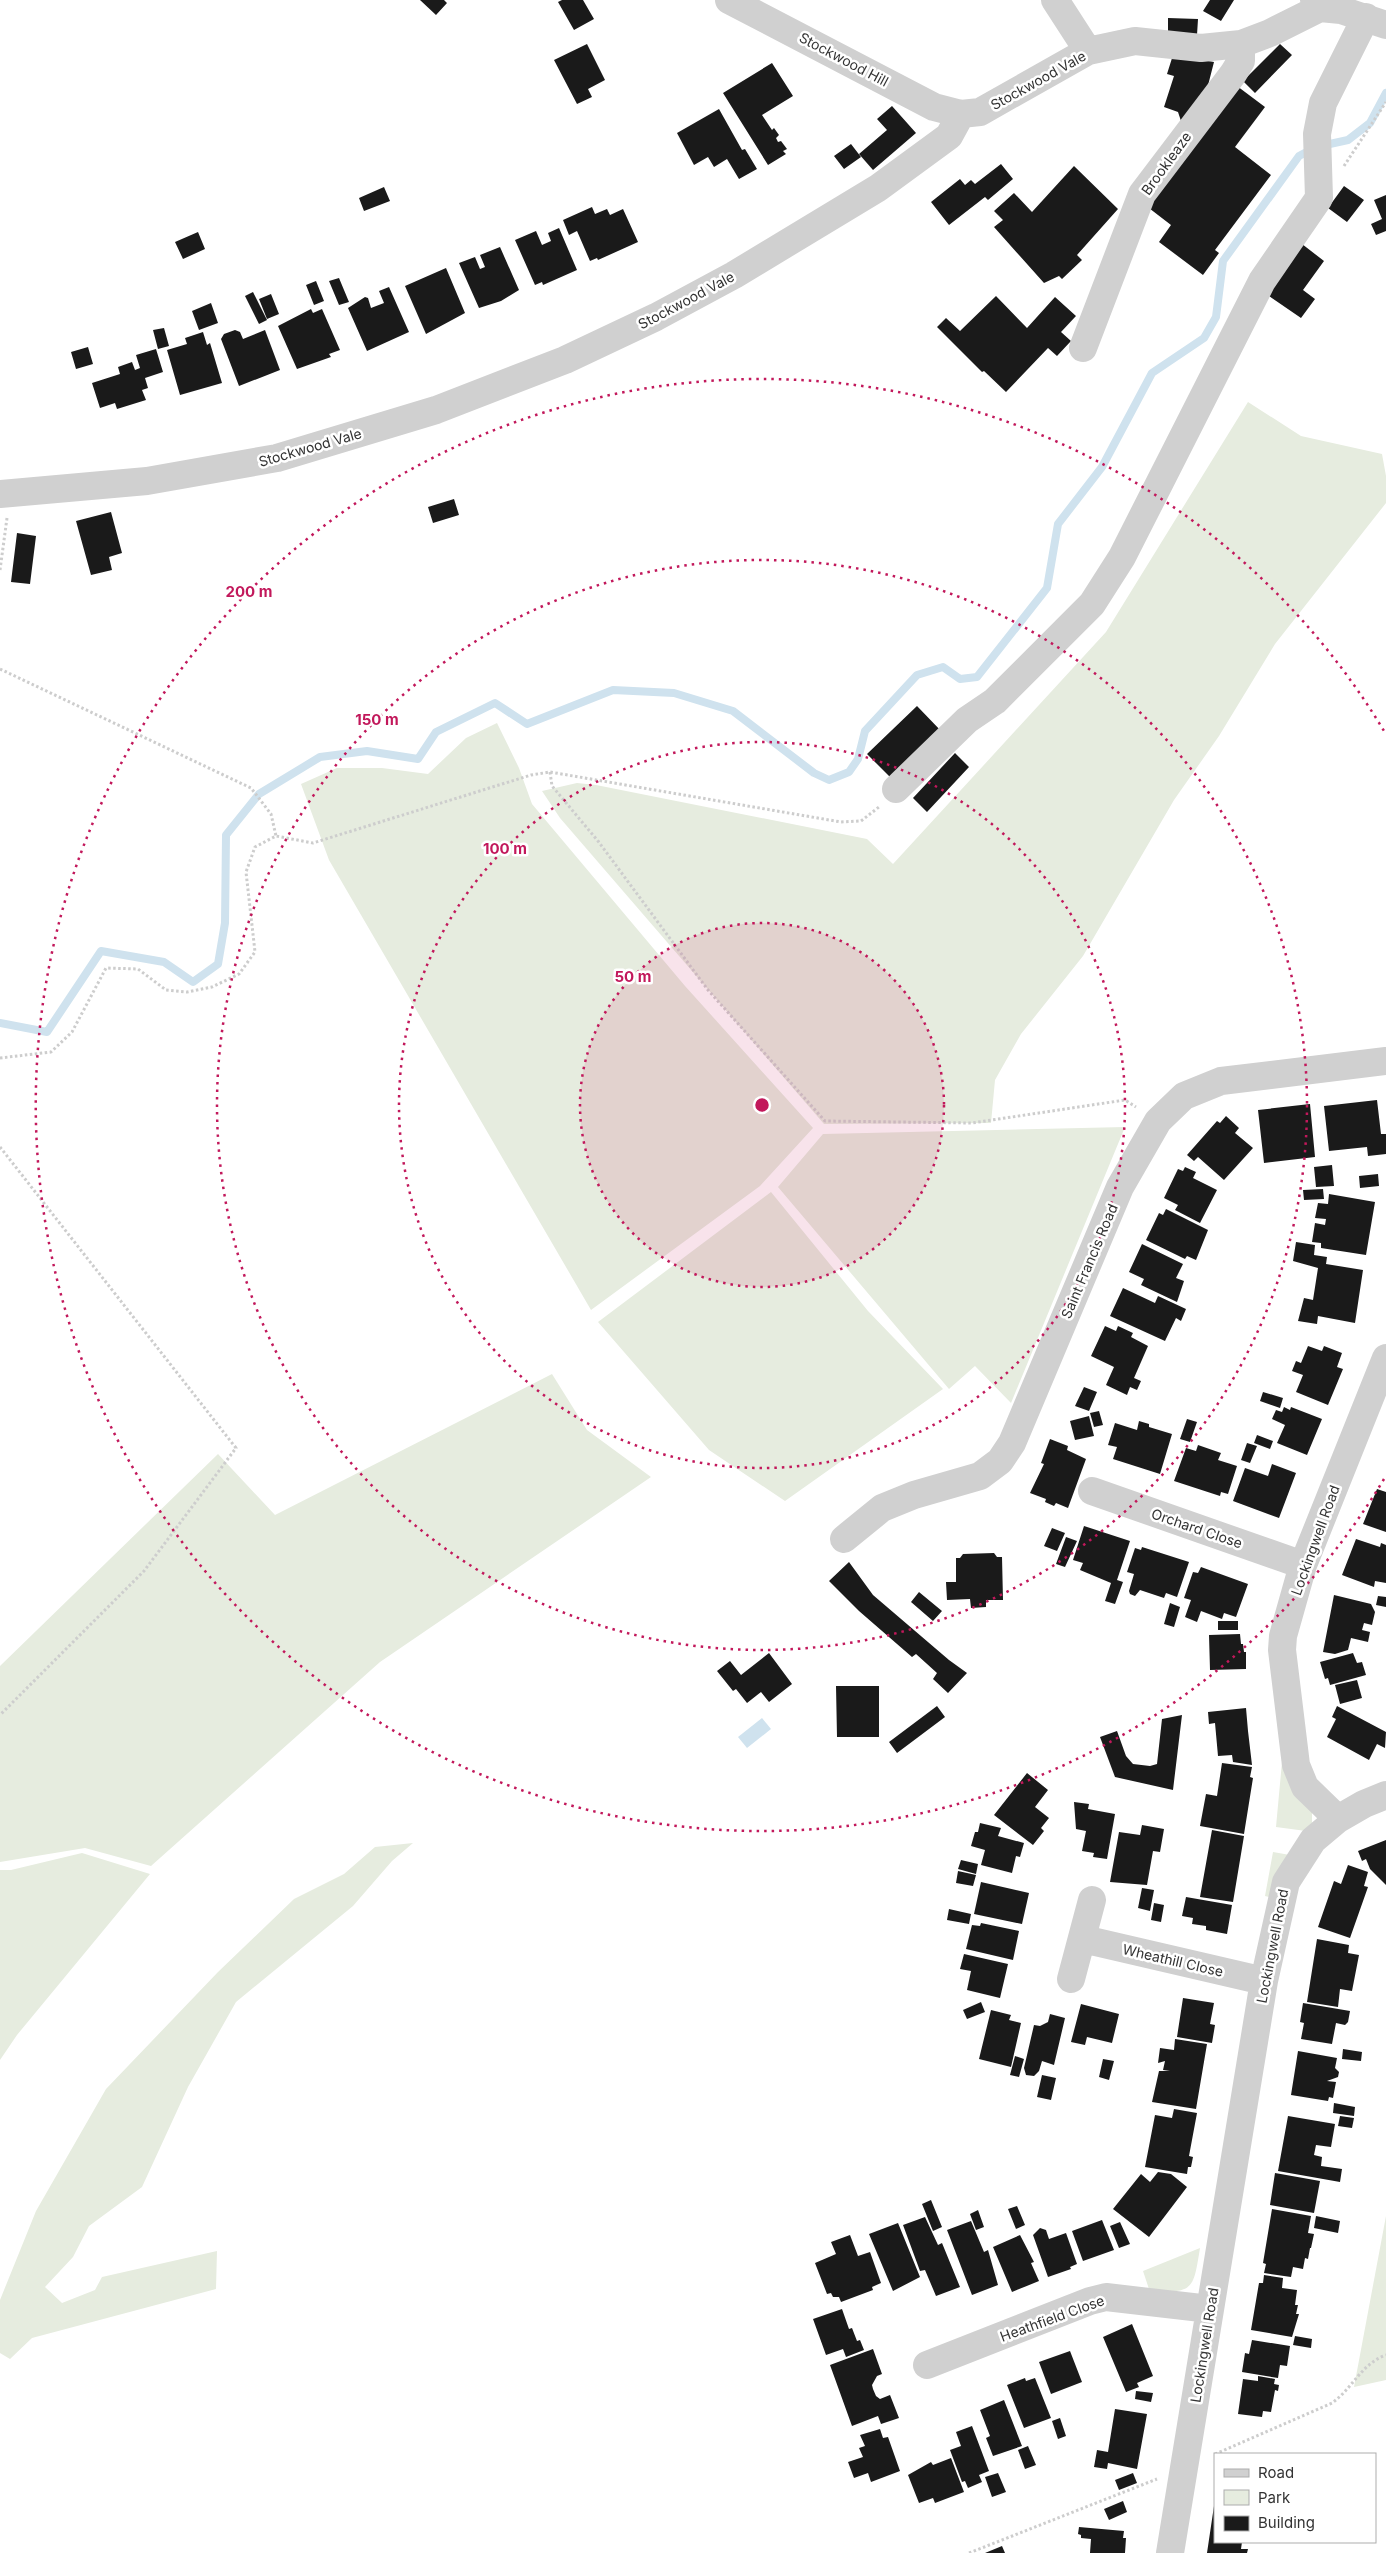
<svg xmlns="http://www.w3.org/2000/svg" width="1386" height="2553" font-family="Inter,sans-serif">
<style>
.green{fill:#e6ecdf}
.water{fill:#cfe2ee}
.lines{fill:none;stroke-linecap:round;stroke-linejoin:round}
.stream{stroke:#cfe2ee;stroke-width:8}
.building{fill:#1a1a1a}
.path{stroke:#cdcdcd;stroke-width:3;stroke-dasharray:2.5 2.5;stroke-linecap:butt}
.minor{stroke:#d0d0d0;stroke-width:28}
.ring{fill:none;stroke:#c2185b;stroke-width:2.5;stroke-dasharray:2.5 5}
.labels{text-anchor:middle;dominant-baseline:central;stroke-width:5;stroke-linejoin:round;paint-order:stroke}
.street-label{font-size:14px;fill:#333;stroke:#fff}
.centre{fill:#c2185b;stroke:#fff;stroke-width:2.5}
.ring-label{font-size:15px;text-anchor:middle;font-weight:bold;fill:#c2185b;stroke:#fff;stroke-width:5;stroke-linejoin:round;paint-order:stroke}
</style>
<rect width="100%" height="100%" fill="#fff"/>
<path class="green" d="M1248 402 1301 436 1382 454 1386 476V503L1275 644 1219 736 1174 800 1083 956 1021 1034 995 1080 991 1123 824 1124 560 818 542 791 577 783 596 785 867 839 893 864 1106 632Z
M497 723 519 768 532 804 685 986 813 1128 760 1186 591 1310 329 860 301 784 337 768H382L428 774 466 738Z
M1125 1127 1011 1403 975 1366 949 1389 778 1187 823 1134Z
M771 1192 868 1311 943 1389 785 1501 709 1450 598 1322Z
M552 1374 587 1430 651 1477 380 1662 151 1866 85 1848 0 1862V1666L218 1454 275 1515Z
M1282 1762 1312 1808V1823L1306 1831 1276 1827Z
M413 1843 392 1861 353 1906 236 2002 188 2087 142 2187 89 2226 73 2257 45 2287 62 2303 95 2290 102 2277 217 2251 216 2289 32 2338 10 2359 0 2353V2300L36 2211 106 2089 218 1972 294 1899 344 1874 375 1847Z
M1273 1852 1290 1855 1269 1897 1265 1896Z
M82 1853 150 1874 17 2035 0 2060V1870H11Z
M1386 2216V2380L1354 2387Z
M1200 2248C1193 2291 1194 2292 1150 2292L1143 2271Z"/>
<path class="water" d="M762 1718 771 1729 747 1748 738 1737Z"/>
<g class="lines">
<path class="stream" d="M0 1023 47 1032 101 951 164 962 193 982 218 964 225 923 226 835 259 794 320 757 367 751 418 759 436 732 495 703 527 724 613 690 674 693 733 711 814 773 829 780 849 772 858 759 865 731 917 675 943 667 960 679 977 677 1047 588 1058 524 1102 467 1152 373 1204 338 1216 317 1223 261 1299 156 1316 147 1348 140 1370 123 1386 93"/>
</g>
<path class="building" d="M420 0H444L447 3 436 15Z
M562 0H583L594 19 574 30 558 2Z
M1210 0H1234L1221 21 1203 11Z
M1168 18 1198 19 1197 35 1168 34Z
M587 44 605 80 588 89 592 97 577 104 554 60Z
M1280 44 1292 55 1255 93 1243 81Z
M1173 55 1214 62 1204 101 1181 121 1178 112 1164 107 1174 76 1167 74Z
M772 63 793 96 762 115 772 130 774 128 779 135 776 138 778 142 781 141 787 149 783 151 786 154 768 165 723 93Z
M1237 86 1265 107 1235 147 1271 175 1215 250 1219 253 1203 275 1159 242 1171 225 1145 205Z
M892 106 916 133 873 170 859 154 887 130 877 119Z
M719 109 742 150 745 149 757 169 739 179 727 159 714 167 708 157 694 165 677 133Z
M851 144 861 157 844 169 834 156Z
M1001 164 1013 179 988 200 985 197 949 225 931 202 960 179 965 185 971 180 975 184Z
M1074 166 1118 209 1077 255 1082 260 1062 279 1059 276 1044 283 994 227 1003 220 994 211 1014 193 1032 212Z
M1344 186 1364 200 1347 222 1328 208Z
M384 187 390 201 364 211 359 198Z
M1386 195V231L1376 235 1371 224 1382 219 1374 200Z
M592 207 595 214 607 209 610 215 623 209 638 242 598 260 597 258 590 261 577 231 569 235 563 220Z
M559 228 577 270 543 285 542 282 535 285 515 240 536 231 542 245 551 241 548 233Z
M198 232 205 249 183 259 175 242Z
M1302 244 1324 261 1303 290 1315 299 1301 318 1266 294Z
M500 247 519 290 501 301 479 308 459 263 475 257 480 269 485 267 480 255Z
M446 268 465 313 426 334 405 286Z
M339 278 349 302 339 305 329 281Z
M316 281 324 301 314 305 306 285Z
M389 287 409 332 367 351 348 308 365 297 368 298 371 308 384 303 379 291Z
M253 292 267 320 259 324 245 296Z
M271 294 279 314 267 319 259 299Z
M996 296 1027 328 1055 297 1076 316 1061 332 1071 341 1057 356 1048 348 1006 392 984 371 982 372 937 327 946 318 960 331Z
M211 303 218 323 199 330 192 311Z
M311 309 313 313 322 309 340 350 329 354 331 357 297 369 278 326Z
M164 328 169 346 158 349 153 330Z
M235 330 240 332 243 339 265 330 280 370 239 386 221 339 224 334Z
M203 332 207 345 210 343 222 383 180 395 167 350 187 344 185 338Z
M88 347 93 364 76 369 71 352Z
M156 349 163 372 145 378 148 388 142 390 146 400 117 409 115 403 100 408 92 383 120 374 118 367 132 362 135 370 140 368 136 355Z
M454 499 459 515 433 523 428 507Z
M111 512 122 553 109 557 112 570 91 575 76 521Z
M17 533 36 536 30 584 11 582Z
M917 706 943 733 893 780 867 754Z
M955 753 969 767 927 812 913 798Z
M1377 1100 1381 1134H1386V1154L1368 1156 1367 1147 1329 1151 1324 1106Z
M1310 1104 1315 1157 1264 1163 1258 1110Z
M1226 1116 1239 1128 1235 1133 1253 1148 1224 1180 1198 1157 1194 1161 1187 1155 1217 1121 1220 1123Z
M1332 1165 1334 1186 1316 1187 1314 1167Z
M1185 1167 1196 1172 1193 1178 1217 1190 1200 1223 1175 1210 1178 1205 1164 1198 1178 1169 1183 1171Z
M1378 1174 1379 1186 1360 1188 1359 1176Z
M1323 1189 1324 1199 1304 1200 1303 1190Z
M1329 1194 1375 1202 1366 1255 1321 1248V1243L1312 1242 1315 1223 1325 1225 1326 1219 1315 1218 1318 1203 1328 1204Z
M1166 1209 1208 1230 1196 1260 1187 1256 1185 1259 1146 1240 1159 1213 1163 1215Z
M1296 1242 1315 1245 1314 1255 1327 1257 1326 1264 1363 1270 1355 1323 1318 1316 1317 1324 1298 1321 1304 1298 1313 1300 1318 1268 1293 1261Z
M1142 1244 1183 1264 1176 1278 1184 1281 1177 1302 1141 1285 1144 1279 1129 1272Z
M1123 1288 1155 1303 1158 1296 1186 1309 1181 1321 1176 1318 1165 1341 1110 1316Z
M1105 1326 1116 1331 1118 1326 1133 1333 1131 1337 1148 1346 1134 1378 1141 1381 1137 1390 1130 1387 1127 1395 1106 1385 1114 1367 1091 1356Z
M1308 1346 1322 1351 1324 1346 1342 1353 1337 1367 1343 1369 1328 1405 1296 1392 1303 1375 1292 1371 1296 1361 1301 1363Z
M1084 1387 1097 1392 1089 1411 1075 1406Z
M1263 1392 1283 1398 1280 1408 1260 1401Z
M1284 1407 1290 1410 1291 1407 1322 1419 1307 1455 1277 1443 1285 1425 1272 1419 1276 1410 1282 1412Z
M1099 1411 1103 1425 1094 1427 1090 1413Z
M1089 1416 1094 1436 1075 1440 1070 1421Z
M1187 1419 1197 1422 1190 1442 1180 1439Z
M1139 1421 1149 1424V1427L1172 1434 1160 1474 1113 1459 1117 1447 1108 1445 1115 1423 1137 1430Z
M1257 1435 1273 1441 1270 1449 1254 1443Z
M1050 1439 1068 1446 1067 1450 1086 1459 1068 1508 1056 1503 1054 1506 1045 1502 1046 1499 1030 1493 1044 1464 1041 1463Z
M1247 1443 1257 1446 1250 1463 1241 1460Z
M1198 1445 1221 1453 1218 1460 1237 1466 1228 1494 1221 1492 1220 1496 1174 1481 1186 1448 1196 1451Z
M1272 1464 1296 1473 1279 1518 1233 1501 1245 1468 1268 1476Z
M1377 1489 1386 1492V1532L1363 1524Z
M1084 1526 1130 1541 1117 1580 1123 1582 1115 1604 1105 1601 1111 1583 1080 1570 1083 1563 1073 1560Z
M1052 1528 1065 1533 1057 1551 1044 1546Z
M1066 1537 1077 1541 1065 1567 1056 1564Z
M1356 1539 1380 1547 1381 1543 1386 1545V1583L1375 1581 1374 1587 1342 1575Z
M1142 1547 1189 1562 1177 1597 1166 1593 1164 1598 1140 1590 1135 1596 1130 1594 1129 1591 1134 1574 1127 1572 1135 1548 1141 1550Z
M994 1553 997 1557H1002L1003 1600H986V1607L971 1608 970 1599 947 1600 946 1582H956V1558H960L963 1554Z
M849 1562 873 1595 949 1660 967 1673 948 1693 933 1679 937 1673 916 1654 912 1657 859 1611 829 1581Z
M1201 1567 1248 1584 1236 1617 1224 1613 1222 1619 1201 1611 1197 1622 1185 1617 1191 1600 1184 1598 1193 1572 1198 1573Z
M919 1592 942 1611 933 1621 911 1602Z
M1334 1595 1371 1604 1375 1612 1372 1625 1364 1623 1362 1630 1370 1632 1368 1642 1351 1638 1348 1650 1335 1654 1323 1652Z
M1378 1596 1386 1597V1607L1376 1605Z
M1170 1603 1180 1607 1174 1627 1164 1624Z
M1218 1621H1238V1630H1218Z
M1240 1634 1241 1644H1243L1244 1652H1246V1669L1210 1670 1209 1635Z
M769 1653 792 1684 769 1702 761 1692 747 1703 736 1689 733 1691 717 1671 730 1661 741 1675Z
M1353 1653 1357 1663 1362 1662 1366 1675 1330 1685 1328 1678 1325 1679 1320 1662Z
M1357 1680 1362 1698 1340 1704 1335 1685Z
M836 1686H879V1737H837Z
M937 1706 945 1717 897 1753 889 1742Z
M1337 1706 1386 1732 1385 1748 1377 1744 1369 1760 1327 1737 1336 1719 1332 1717Z
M1246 1708 1248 1731 1252 1765 1233 1762 1232 1755 1218 1756 1215 1723 1209 1724 1208 1712Z
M1182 1715 1173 1790 1115 1777 1100 1737 1117 1731 1126 1756 1133 1764 1150 1766 1157 1764 1162 1719Z
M1222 1763 1252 1767 1250 1777 1253 1778 1244 1834 1200 1826 1206 1794 1217 1796Z
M1027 1773 1048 1790 1035 1807 1049 1818 1041 1828 1044 1831 1033 1845 994 1815Z
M1074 1802 1089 1804 1088 1809 1115 1814 1107 1859 1093 1857 1094 1853 1082 1851 1086 1831 1076 1829Z
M980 1823 1001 1828 998 1836 1024 1843 1020 1857 1016 1856 1012 1873 981 1865 985 1850 971 1846 975 1832H978Z
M1142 1825 1164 1829 1160 1852 1153 1851 1147 1885 1110 1882 1119 1832 1140 1835Z
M1212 1830 1244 1836 1233 1902 1200 1897Z
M1386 1840V1885L1370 1869 1366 1859 1362 1861 1358 1851Z
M961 1860 978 1864 976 1874 958 1869Z
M1348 1865 1368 1872 1364 1886 1368 1887 1350 1938 1318 1927 1334 1881 1341 1884Z
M958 1871 976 1875 973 1886 956 1883Z
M981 1882 1029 1893 1022 1924 974 1914Z
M1142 1888 1154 1890 1150 1911 1138 1908Z
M1186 1897 1232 1905 1227 1934 1206 1930V1926L1192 1924 1193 1918 1182 1916Z
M1154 1903 1164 1905 1161 1922 1151 1920Z
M949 1909 971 1914 969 1924 947 1920Z
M981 1923 1019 1931 1013 1960 966 1949 972 1925 980 1926Z
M1317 1939 1349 1945 1348 1953 1359 1955 1352 1991 1340 1989 1338 2007 1307 2002Z
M964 1954 1008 1964 1000 1998 967 1990 971 1971 960 1969Z
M1183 1998 1214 2003 1210 2024 1215 2025 1212 2043 1177 2037Z
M981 2002 985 2012 967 2019 963 2010Z
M1303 2003 1350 2011 1348 2022 1345 2025 1336 2023 1332 2044 1301 2039 1304 2023 1300 2022Z
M1081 2004 1119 2014 1112 2043 1087 2037 1085 2045 1071 2042Z
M991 2010 1011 2015 1009 2020 1021 2023 1011 2067 979 2059Z
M1050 2014 1065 2018 1054 2065 1042 2061 1039 2071 1034 2076 1026 2075 1024 2068 1034 2025 1040 2026 1048 2022Z
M1175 2039 1207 2044 1196 2109 1152 2102 1159 2071H1170L1163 2070 1165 2061 1158 2063 1160 2048 1174 2050Z
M1343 2049 1362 2052 1361 2061 1342 2059Z
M1298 2051 1337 2058 1335 2068 1339 2072 1338 2077 1327 2081 1336 2082 1333 2098 1329 2097 1328 2101 1291 2095Z
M1015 2056 1024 2059 1019 2077 1010 2075Z
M1103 2059 1114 2061 1109 2080 1099 2077Z
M1042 2075 1056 2078 1051 2100 1037 2097Z
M1334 2103 1355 2107 1354 2116 1333 2113Z
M1174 2109 1197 2113 1189 2156 1193 2157 1191 2167H1188L1187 2174 1145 2167 1155 2115 1172 2118Z
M1288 2116 1335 2124 1331 2147 1316 2145 1314 2155 1322 2157 1321 2166 1342 2169 1340 2182 1278 2171Z
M1340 2116 1354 2118 1352 2128 1338 2126Z
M1158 2172 1171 2174 1187 2187 1149 2237 1113 2209 1141 2174 1150 2182Z
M1275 2173 1320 2181 1314 2213 1270 2205Z
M931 2200 942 2227 933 2231 922 2204Z
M1017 2206 1025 2225 1016 2229 1008 2209Z
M1272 2209 1311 2216 1308 2233 1314 2234 1311 2248H1310L1308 2259 1305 2258 1303 2269 1293 2267 1291 2277 1264 2273 1266 2264 1263 2263Z
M978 2210 984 2227 976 2230 970 2214Z
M1316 2216 1340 2221 1338 2233 1314 2228Z
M925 2217 938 2245 942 2243 960 2287 936 2296 925 2270 920 2271 903 2225Z
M1102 2220 1114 2250 1083 2261 1072 2231Z
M971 2221 984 2252 988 2250 998 2285 972 2295 947 2230Z
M1120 2222 1130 2244 1119 2248 1110 2226Z
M898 2223 920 2277 893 2291 869 2234Z
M1040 2228 1046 2230 1049 2239 1066 2233 1077 2264 1070 2267 1071 2269 1048 2277 1033 2235Z
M850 2235 858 2256 870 2252 881 2283 872 2287 873 2290 841 2302 839 2297H833L831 2293 827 2294 815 2263 836 2254 831 2242Z
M1020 2235 1034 2262 1031 2263 1039 2281 1012 2292 993 2247Z
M1264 2275 1283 2278 1282 2288 1297 2290 1295 2305H1298L1296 2314H1299L1292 2337 1251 2330 1259 2283H1263Z
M842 2309 849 2329 852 2328 857 2341 860 2340 864 2350 846 2357 843 2349 826 2355 813 2319Z
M1132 2324 1153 2376 1137 2383 1139 2387 1126 2392 1103 2337Z
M1295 2336 1312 2339 1311 2348 1293 2345Z
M1252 2340 1290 2346 1287 2366 1280 2365 1278 2378 1242 2372 1245 2353 1249 2354Z
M873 2349 882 2374 877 2376 872 2385 873 2389 876 2396 880 2399 890 2395 899 2418 881 2424 878 2416 852 2426 830 2365Z
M1070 2351 1082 2382 1051 2394 1039 2362Z
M1258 2376 1275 2379 1274 2384 1279 2385 1278 2391 1275 2390 1271 2412 1263 2411 1262 2417 1238 2414 1243 2379 1258 2381Z
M1025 2378 1026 2381 1035 2378 1051 2418 1024 2428 1007 2385Z
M1136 2391 1153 2393 1151 2402 1135 2399Z
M1004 2400 1022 2446 993 2456 986 2438 990 2436 980 2410Z
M1115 2409 1147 2414 1137 2469 1108 2463 1107 2469 1094 2467 1097 2450 1108 2452Z
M1060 2418 1066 2436 1058 2439 1052 2421Z
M972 2426 989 2471 979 2475 982 2482 968 2488 965 2481 962 2482 950 2450 961 2446 956 2432Z
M880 2429 883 2438 888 2437 900 2471 871 2482 868 2473 854 2478 848 2462 863 2457 859 2448 865 2446 860 2435Z
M1028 2446 1036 2465 1025 2469 1018 2450Z
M951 2458 964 2492 935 2503 933 2498 919 2503 908 2475 931 2462 933 2465Z
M998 2473 1006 2492 992 2497 985 2477Z
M1133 2473 1137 2483 1119 2490 1115 2480Z
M1123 2501 1127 2512 1109 2520 1104 2509Z
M1214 2506 1215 2542H1242L1241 2549H1248L1247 2553H1207Z
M1079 2527 1124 2531 1123 2538H1126L1125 2553H1090L1091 2539 1081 2538V2535L1078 2534Z
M1002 2546 1005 2553H985Z"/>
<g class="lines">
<path class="path" d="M1344 166 1386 102
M0 570 7 518
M0 669 251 788 271 814 276 836
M550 772 552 786 598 841 708 990 825 1121 972 1123 1125 1100 1136 1107
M0 1058 51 1052 72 1032 106 968 138 969 166 990 187 992 212 987 239 974 255 952 246 872 255 847 276 836 313 843 531 775 550 772 841 822 861 821 879 807
M0 1147 236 1448 144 1571 0 1715
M1215 2454 1332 2403C1353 2388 1361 2364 1386 2355
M969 2553 1157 2479"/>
<path class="minor" d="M729 0 934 107 961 114 980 112 1088 51 1135 41 1201 48 1241 44 1270 33 1320 8
M1055 0 1088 51
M1314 0 1320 8 1341 10 1386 25
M1083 348 1142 194 1233 74 1241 61V44
M0 494 147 481 277 458 436 410 565 360 656 317 734 275 878 188 949 136 961 114
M896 789 967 720 995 701 1092 604 1122 557 1262 281 1319 198 1317 134 1323 103 1366 17
M1092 1491 1303 1565
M844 1539 882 1508 914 1495 980 1476 1000 1461 1012 1443 1120 1187 1158 1121 1184 1096 1221 1081 1386 1061
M1338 1819 1305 1787 1296 1765 1282 1650 1283 1636 1303 1565 1386 1358
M1083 1939 1264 1981
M1071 1979 1092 1900
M927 2365 1090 2301 1106 2297 1210 2309
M1170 2553 1264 1981 1286 1882 1313 1840 1338 1819 1364 1804 1386 1795"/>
</g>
<circle cx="762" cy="1105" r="182" fill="#c2185b" fill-opacity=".12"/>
<g class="ring">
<circle cx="762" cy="1105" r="182"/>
<circle cx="762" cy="1105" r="363"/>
<circle cx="762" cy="1105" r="545"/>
<path d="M1384 1479A726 726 0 1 1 1384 731"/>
</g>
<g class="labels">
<g class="street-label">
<text transform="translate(844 59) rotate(28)">Stockwood Hill</text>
<text transform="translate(1038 80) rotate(-29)">Stockwood Vale</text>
<text transform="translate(1166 163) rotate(-54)">Brookleaze</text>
<text transform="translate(686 300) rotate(-28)">Stockwood Vale</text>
<text transform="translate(310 447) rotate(-16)">Stockwood Vale</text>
<text transform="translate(1089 1261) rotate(-67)">Saint Francis Road</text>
<text transform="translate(1197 1528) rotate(19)">Orchard Close</text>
<text transform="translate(1315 1540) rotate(-70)">Lockingwell Road</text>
<text transform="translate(1272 1946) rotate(-79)">Lockingwell Road</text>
<text transform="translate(1173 1960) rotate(13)">Wheathill Close</text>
<text transform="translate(1052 2318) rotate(-20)">Heathfield Close</text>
<text transform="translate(1204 2345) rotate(-81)">Lockingwell Road</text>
</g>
</g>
<circle cx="762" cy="1105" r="8" class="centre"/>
<g class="ring-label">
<text x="249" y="597">200 m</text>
<text x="377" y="725">150 m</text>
<text x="505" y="854">100 m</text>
<text x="633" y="982">50 m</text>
</g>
<rect x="1214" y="2453" width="162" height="90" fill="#ffffff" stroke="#adadad"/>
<rect x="1224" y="2469" width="25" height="8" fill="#d0d0d0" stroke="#adadad"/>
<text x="1258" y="2478" font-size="15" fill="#333333">Road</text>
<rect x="1224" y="2490" width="25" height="15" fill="#e6ecdf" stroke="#adadad"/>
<text x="1258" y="2503" font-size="15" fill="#333333">Park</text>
<rect x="1224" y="2516" width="25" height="15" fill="#1a1a1a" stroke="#adadad"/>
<text x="1258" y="2528" font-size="15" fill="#333333">Building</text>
</svg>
